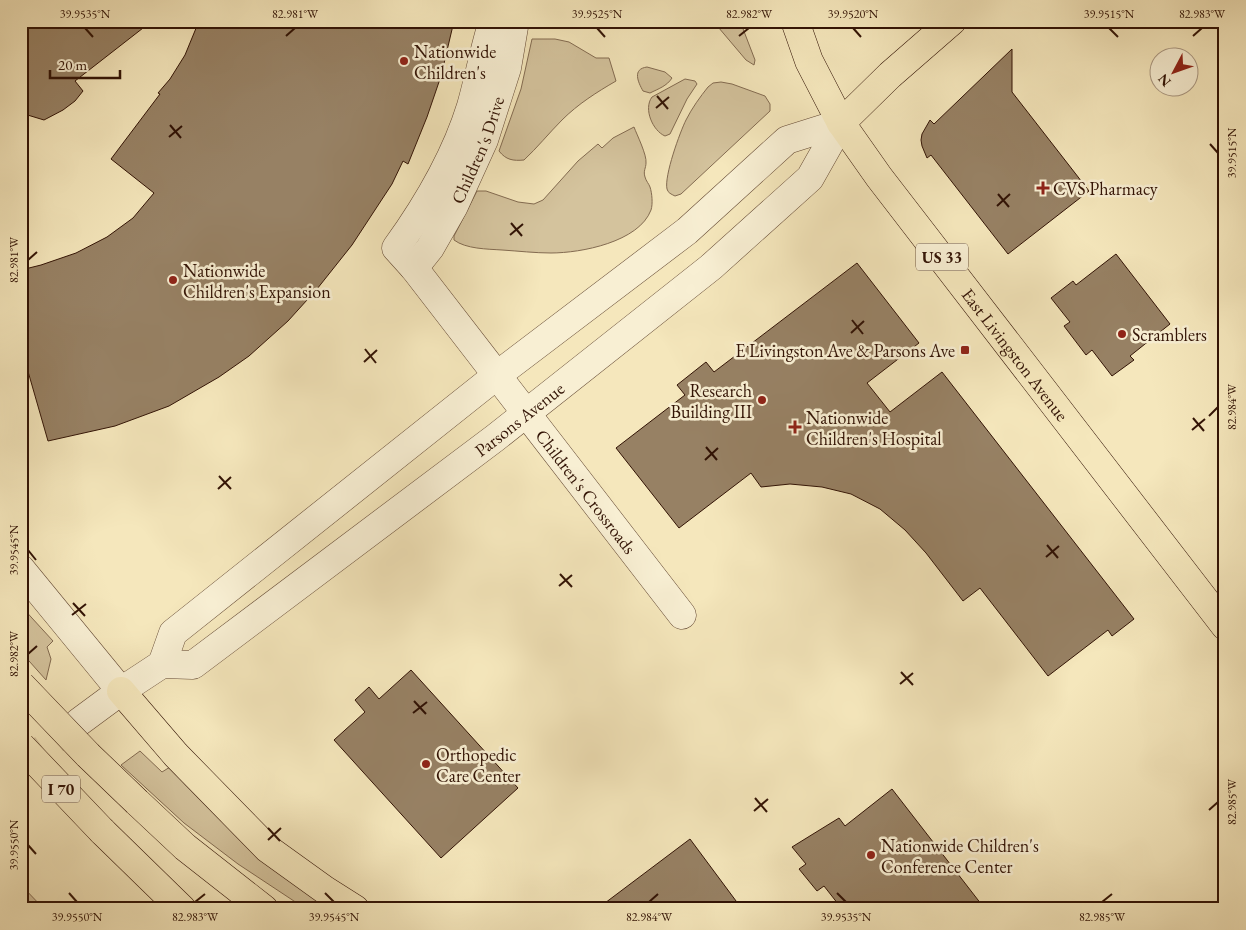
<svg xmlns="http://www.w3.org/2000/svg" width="1246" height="930" font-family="'EB Garamond',serif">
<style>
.green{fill:#d4c39d;stroke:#836b51}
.building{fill:#978164;stroke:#321305}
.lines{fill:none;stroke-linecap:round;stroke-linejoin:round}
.minor-tunnel{stroke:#d8c7a1;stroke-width:28;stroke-dasharray:28 14;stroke-linecap:butt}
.minor-casing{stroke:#634833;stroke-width:29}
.major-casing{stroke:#321305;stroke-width:29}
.highway-casing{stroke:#321305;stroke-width:29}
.minor{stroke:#f8efd3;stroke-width:28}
.major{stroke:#f5e7bc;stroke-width:28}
.highway{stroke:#f5e7bc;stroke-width:28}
.highway-bridge-casing{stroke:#321305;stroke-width:29;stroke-linecap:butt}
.highway-bridge{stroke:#f5e7bc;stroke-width:28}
.ticks{fill:none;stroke:#321305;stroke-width:2}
.poi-dot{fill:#8f2418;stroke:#f8efd3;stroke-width:2}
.labels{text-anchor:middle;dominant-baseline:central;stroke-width:5;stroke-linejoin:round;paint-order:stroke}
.shield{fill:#f8efd3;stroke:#6d5543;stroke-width:1}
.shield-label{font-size:16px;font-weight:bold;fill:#321305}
.poi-label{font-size:18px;fill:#321305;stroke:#f8efd3;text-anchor:start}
.street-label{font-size:18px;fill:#321305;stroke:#f8efd3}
.neatline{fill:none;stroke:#321305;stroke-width:2}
.ticks-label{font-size:12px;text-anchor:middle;fill:#321305}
</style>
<rect width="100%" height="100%" fill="#f5e7bc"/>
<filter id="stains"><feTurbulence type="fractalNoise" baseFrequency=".004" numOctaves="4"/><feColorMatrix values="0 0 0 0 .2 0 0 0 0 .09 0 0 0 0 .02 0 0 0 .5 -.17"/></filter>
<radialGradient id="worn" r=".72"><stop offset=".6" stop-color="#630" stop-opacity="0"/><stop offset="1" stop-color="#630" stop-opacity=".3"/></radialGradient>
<path class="green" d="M713 21H740L755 60 754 65 746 60Z
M532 39H555L569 42 596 58H609L616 81C597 92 578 104 562 120 549 133 537 148 524 160 513 161 506 160 499 151L521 89Z
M647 67 665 72 672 78C667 86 658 89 650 93L643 91C638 82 632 69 647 67Z
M685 79 695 81 697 84 687 99 670 134 665 136C653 131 643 109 652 97Z
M721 82 732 84 765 96 770 104V111L681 194 675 196C671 194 668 193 667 189 664 176 680 132 686 120 692 108 700 97 708 87L713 83Z
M634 127C637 135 647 155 646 163 646 168 643 171 645 177 646 181 649 184 650 187 652 193 653 204 651 210 639 242 581 253 551 253 535 253 518 251 502 250 487 249 466 249 454 240V236L477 191H486L518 202 534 204 543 200 578 161 598 144 602 148 613 138Z
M21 606 53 641 47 647 51 659 46 680 21 652Z
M140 751 162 772 170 767 330 909H306L238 864 184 823 121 765Z
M21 885 44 909H21Z"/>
<path class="building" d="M21 21H152L75 81 83 91 75 101 63 110 44 120 21 113Z
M199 21H454L441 76 427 117 408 164 403 161 392 184 352 245 317 289 288 321 249 356 219 377 169 406 115 426 48 441 21 347V270L41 265 76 253 107 237 133 218 154 193 111 159 160 94 158 93 170 79 185 55Z
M1012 49V92L1089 191 1008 254 931 155 927 158 922 146 921 140 922 134 930 120 934 124Z
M1116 254 1170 324 1130 356 1134 360 1112 376 1092 350 1086 355 1064 326 1070 322 1051 298 1073 281 1076 285Z
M857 263 919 343 867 383 890 412 942 372 1134 619 1112 636 1108 630 1048 676 980 588 963 601 926 553 905 530 880 509 851 494 822 487 790 484 761 487 751 473 679 528 616 448 685 395 677 385 706 362 714 372Z
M411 670 518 788 441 858 334 740 365 712 355 700 369 687 379 699Z
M892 789 985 909H842L824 886 817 891 799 869 806 864 792 847 839 818 845 826Z
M690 839 742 909H597Z"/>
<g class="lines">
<path class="minor-tunnel" d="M21 765 79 722"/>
<g class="minor-casing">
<g id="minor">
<path id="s1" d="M493 21C484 49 479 78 471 106 455 158 427 205 396 248L414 268 682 615"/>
<path id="s2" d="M414 268 430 248 454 206 484 140 507 68 515 21"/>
<path d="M21 569 121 691"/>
<path d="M162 664 173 633 496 376 687 231 787 140 841 123"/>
<path id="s3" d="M79 722 121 691 162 664 193 665 495 438 711 267 810 178 841 123"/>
</g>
</g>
<g class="major-casing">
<g id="major">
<path id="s4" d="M795 21 809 61 841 123 879 177 1225 626"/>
<path d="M841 123 890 75 952 21"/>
</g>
</g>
<g class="highway-casing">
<path id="highway" d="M121 691 176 755 268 849 325 890 355 909
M137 802 185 847 264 909
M102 831 182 909"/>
</g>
<use href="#minor" class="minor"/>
<use href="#major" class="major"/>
<use href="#highway" class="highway"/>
<g class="highway-bridge-casing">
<path id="highway-bridge" d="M21 685 88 755 137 802
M21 746 102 831"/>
</g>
<use href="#highway-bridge" class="highway-bridge"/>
</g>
<path class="ticks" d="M85 28 93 37M597 28 605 37M853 28 861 37M1109 28 1118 37M286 36 295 28M739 36 749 28M1193 36 1202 28M657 96 668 109M656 108 669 97M170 125 181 138M169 137 182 126M1210 144 1218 153M998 194 1009 207M997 206 1010 194M511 223 522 236M510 235 523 224M28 260 37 252M852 320 863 334M851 333 864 321M365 349 376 363M364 362 377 350M1209 416 1218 407M1193 418 1204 431M1192 430 1205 419M706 447 717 460M705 460 718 448M219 476 231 489M218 489 231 477M1047 545 1058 558M28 550 36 560M1046 557 1059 546M560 574 572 587M559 586 572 575M73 603 85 616M72 615 86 604M28 654 37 646M901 672 913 685M900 684 913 673M414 701 426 714M413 713 427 702M755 798 767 812M1209 810 1218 802M754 811 768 799M268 828 280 841M268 840 281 828M28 845 36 854M69 893 77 902M325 893 334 902M837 893 846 902M195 902 205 894M649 902 658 894M1102 902 1112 894"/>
<g class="poi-dot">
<circle cx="404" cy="61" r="5"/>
<path d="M1040.5 180.5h5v5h5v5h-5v5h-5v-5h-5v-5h5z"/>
<circle cx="173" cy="280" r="5"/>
<circle cx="1122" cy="334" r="5"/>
<rect x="960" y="345" width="10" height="10" rx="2.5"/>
<circle cx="762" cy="400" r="5"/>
<path d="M792.5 419.5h5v5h5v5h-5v5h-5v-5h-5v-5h5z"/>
<circle cx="426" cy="764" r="5"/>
<circle cx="871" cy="855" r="5"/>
</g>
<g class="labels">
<g class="shield">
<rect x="916" y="243.5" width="52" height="27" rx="4"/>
<rect x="42" y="775.5" width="38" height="27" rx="4"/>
</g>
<g class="shield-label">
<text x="942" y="257">US 33</text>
<text x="61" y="789">I 70</text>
</g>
<g class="poi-label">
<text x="414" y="51">Nationwide<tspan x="414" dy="21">Children's</tspan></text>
<text x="1053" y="188">CVS Pharmacy</text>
<text x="183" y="270">Nationwide<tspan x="183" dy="21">Children's Expansion</tspan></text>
<text x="1132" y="334">Scramblers</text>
<text x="955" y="350" text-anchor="end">E Livingston Ave &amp; Parsons Ave</text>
<text x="752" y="390" text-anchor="end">Research<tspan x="752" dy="21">Building III</tspan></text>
<text x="806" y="417">Nationwide<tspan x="806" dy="21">Children's Hospital</tspan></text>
<text x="436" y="754">Orthopedic<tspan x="436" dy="21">Care Center</tspan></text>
<text x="881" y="845">Nationwide Children's<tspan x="881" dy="21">Conference Center</tspan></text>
</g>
<g class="street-label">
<text stroke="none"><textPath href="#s2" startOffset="135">Children's Drive</textPath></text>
<text stroke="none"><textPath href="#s4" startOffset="402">East Livingston Avenue</textPath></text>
<text stroke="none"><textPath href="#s3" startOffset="541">Parsons Avenue</textPath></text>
<text stroke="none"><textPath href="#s1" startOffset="558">Children's Crossroads</textPath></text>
</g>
</g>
<rect width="1246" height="930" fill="none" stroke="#f5e7bc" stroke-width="55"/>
<g transform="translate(1174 72) rotate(229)"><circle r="24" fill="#f8efd3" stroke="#a99781"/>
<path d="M0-4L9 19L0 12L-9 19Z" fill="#8f2418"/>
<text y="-8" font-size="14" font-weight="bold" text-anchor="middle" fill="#321305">N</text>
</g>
<path d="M50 70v8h70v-8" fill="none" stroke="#321305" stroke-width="2.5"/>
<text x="58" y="70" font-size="15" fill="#321305" stroke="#f8efd3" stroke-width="4" paint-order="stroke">20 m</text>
<rect x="28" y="28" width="1190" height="874" class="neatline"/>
<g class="ticks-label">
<text x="85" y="18">39.9535°N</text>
<text x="295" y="18">82.981°W</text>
<text x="597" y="18">39.9525°N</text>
<text x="749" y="18">82.982°W</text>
<text x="853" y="18">39.9520°N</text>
<text x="1109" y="18">39.9515°N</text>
<text x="1202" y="18">82.983°W</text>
<text transform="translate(1232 153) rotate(-90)" y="4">39.9515°N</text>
<text transform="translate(14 260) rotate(-90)" y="4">82.981°W</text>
<text transform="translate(1232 407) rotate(-90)" y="4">82.984°W</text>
<text transform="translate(14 550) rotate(-90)" y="4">39.9545°N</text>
<text transform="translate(14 654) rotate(-90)" y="4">82.982°W</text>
<text transform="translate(1232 802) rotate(-90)" y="4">82.985°W</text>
<text transform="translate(14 845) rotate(-90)" y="4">39.9550°N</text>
<text x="77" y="921">39.9550°N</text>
<text x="195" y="921">82.983°W</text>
<text x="334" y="921">39.9545°N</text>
<text x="649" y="921">82.984°W</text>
<text x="846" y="921">39.9535°N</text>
<text x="1102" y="921">82.985°W</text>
</g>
<rect width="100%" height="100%" filter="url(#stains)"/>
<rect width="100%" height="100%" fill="url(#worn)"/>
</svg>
